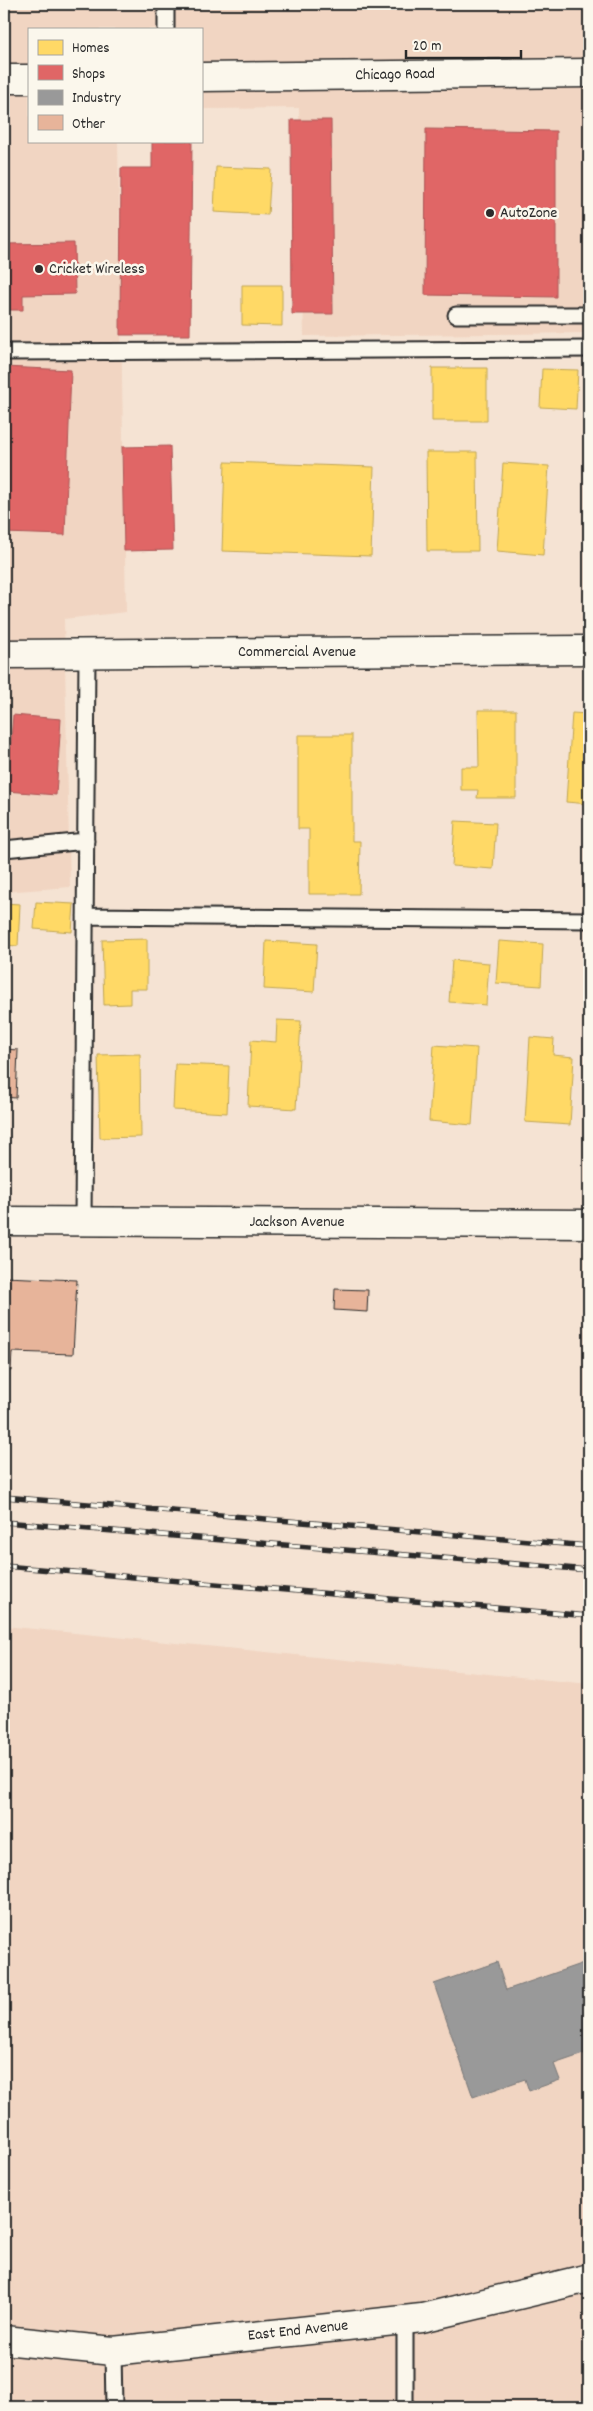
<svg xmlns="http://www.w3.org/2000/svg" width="593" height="2411" font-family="Dekko,sans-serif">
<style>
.built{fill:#f1d5c2}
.homes{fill:#ffd966;stroke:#bfa554}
.shops{fill:#e06666;stroke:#aa5454}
.industry{fill:#999;stroke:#787878}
.building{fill:#e7b49a;stroke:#2b2b2b}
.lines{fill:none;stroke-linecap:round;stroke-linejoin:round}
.service-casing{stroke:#2b2b2b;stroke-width:19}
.minor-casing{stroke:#2b2b2b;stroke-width:31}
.primary-casing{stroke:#2b2b2b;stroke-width:31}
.service{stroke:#fbf7ec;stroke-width:15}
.minor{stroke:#fbf7ec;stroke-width:28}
.primary{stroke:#fbf7ec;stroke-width:28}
.rail-casing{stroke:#2b2b2b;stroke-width:5.5}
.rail{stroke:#fbf7ec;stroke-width:4;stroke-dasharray:11;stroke-linecap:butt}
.poi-dot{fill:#2b2b2b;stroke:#fbf7ec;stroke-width:2}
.labels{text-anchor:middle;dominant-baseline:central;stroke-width:5;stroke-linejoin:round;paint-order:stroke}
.street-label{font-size:16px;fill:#2b2b2b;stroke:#fbf7ec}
.poi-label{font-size:16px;fill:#2b2b2b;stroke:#fbf7ec;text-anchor:start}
</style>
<rect width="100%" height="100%" fill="#f5e3d3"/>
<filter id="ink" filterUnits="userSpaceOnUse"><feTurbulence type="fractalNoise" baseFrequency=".02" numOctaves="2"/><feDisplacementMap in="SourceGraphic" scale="10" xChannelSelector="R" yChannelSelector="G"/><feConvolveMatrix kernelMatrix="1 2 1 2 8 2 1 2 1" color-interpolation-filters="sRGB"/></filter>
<g filter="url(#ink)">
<path class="built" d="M4 4H589V333L304 336 299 108 201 109V29H29V141H118L126 612 64 619 70 887 4 892Z
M4 1626 589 1684V2407H4Z"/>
<path class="homes" d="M216 167 271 169 268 215 214 212Z
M242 285H282V326L242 325Z
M432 368H487V421H432Z
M542 369 578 370 576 409 540 407Z
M426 452H477L478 551H427Z
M225 462 374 467 371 556 222 551Z
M503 463 549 466 543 555 497 551Z
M478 710H516V798H477L478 790H461V767H479Z
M572 713 589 714V804L566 802Z
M298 735H352V841H360L359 894H309V829H298Z
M455 821 496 823 493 869 452 866Z
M36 902 74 904 72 932 34 929Z
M4 903 20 904 18 946 4 945Z
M147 939V989H130V1004L104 1005 102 940Z
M266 941 317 944 314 992 264 989Z
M499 941 543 944 541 986 496 983Z
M452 960 489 963 486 1005 449 1002Z
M277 1020 301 1021 296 1109 248 1106 251 1040 276 1042Z
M530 1037 554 1039 553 1055 574 1057 570 1125 525 1122Z
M434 1045 477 1048 472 1125 429 1121Z
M140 1054 141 1137 100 1138 98 1055Z
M175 1064 229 1066 227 1113 173 1110Z"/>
<path class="shops" d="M291 120H331L333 314H292Z
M426 129 556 131V297L425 295Z
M152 141H192L190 335H120L121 168H152Z
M74 243 75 294 23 295V310H4V244Z
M4 367 71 370 65 535 4 533Z
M170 446 173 550 124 551 122 447Z
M13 715 61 719 56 795 7 791Z"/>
<path class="industry" d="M589 1961V2052L554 2064 560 2080 529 2091 525 2079 473 2097 434 1984 497 1962 506 1990Z"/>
<path class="building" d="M4 1049 18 1050 16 1098 4 1097Z
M4 1277 77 1280 73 1354 12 1352 11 1371H4Z
M335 1289 368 1290 367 1312 334 1310Z"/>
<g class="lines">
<g class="service-casing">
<path id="service" d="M166 29V4
M456 315H589
M4 352 589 349
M4 849 86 841
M85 916 589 920
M83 1221 87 654
M405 2320V2407
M113 2351 114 2407"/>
</g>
<g class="minor-casing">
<path id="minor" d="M4 654 589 650
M4 1221 589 1224
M4 2340 113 2351 422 2318 589 2278"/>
</g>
<g class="primary-casing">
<path id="primary" d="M201 77 589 73
M4 79H29"/>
</g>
<use href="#service" class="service"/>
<use href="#minor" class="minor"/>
<use href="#primary" class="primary"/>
<g class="rail-casing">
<path id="rail" d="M4 1497 589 1546
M4 1522 589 1570
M4 1566 589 1616"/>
</g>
<use href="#rail" class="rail"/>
</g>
</g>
<g class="poi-dot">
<circle cx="490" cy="213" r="5"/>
<circle cx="39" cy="269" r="5"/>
</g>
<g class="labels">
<g class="street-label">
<text transform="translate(395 75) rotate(-1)">Chicago Road</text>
<text x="297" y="652">Commercial Avenue</text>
<text x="297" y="1222">Jackson Avenue</text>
<text transform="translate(298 2331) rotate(-6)">East End Avenue</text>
</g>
<g class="poi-label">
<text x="500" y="213">AutoZone</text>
<text x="49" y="269">Cricket Wireless</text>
</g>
</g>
<rect width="593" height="2411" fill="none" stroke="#fbf7ec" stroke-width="20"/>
<rect x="10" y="10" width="573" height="2391" fill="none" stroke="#2b2b2b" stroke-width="2" filter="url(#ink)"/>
<rect x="28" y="28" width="175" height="115" fill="#fbf7ec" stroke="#a8a59f"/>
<rect x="38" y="40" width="25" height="15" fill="#ffd966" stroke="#a8a59f"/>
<text x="72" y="52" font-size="15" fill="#2b2b2b">Homes</text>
<rect x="38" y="65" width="25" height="15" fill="#e06666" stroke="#a8a59f"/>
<text x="72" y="78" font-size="15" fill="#2b2b2b">Shops</text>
<rect x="38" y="90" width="25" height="15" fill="#999999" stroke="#a8a59f"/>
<text x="72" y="102" font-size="15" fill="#2b2b2b">Industry</text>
<rect x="38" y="115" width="25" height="15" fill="#e7b49a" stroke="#a8a59f"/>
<text x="72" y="128" font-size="15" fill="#2b2b2b">Other</text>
<path d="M406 50v8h115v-8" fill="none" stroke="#2b2b2b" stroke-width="2.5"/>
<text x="413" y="50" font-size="15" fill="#2b2b2b" stroke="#fbf7ec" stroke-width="4" paint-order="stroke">20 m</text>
</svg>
